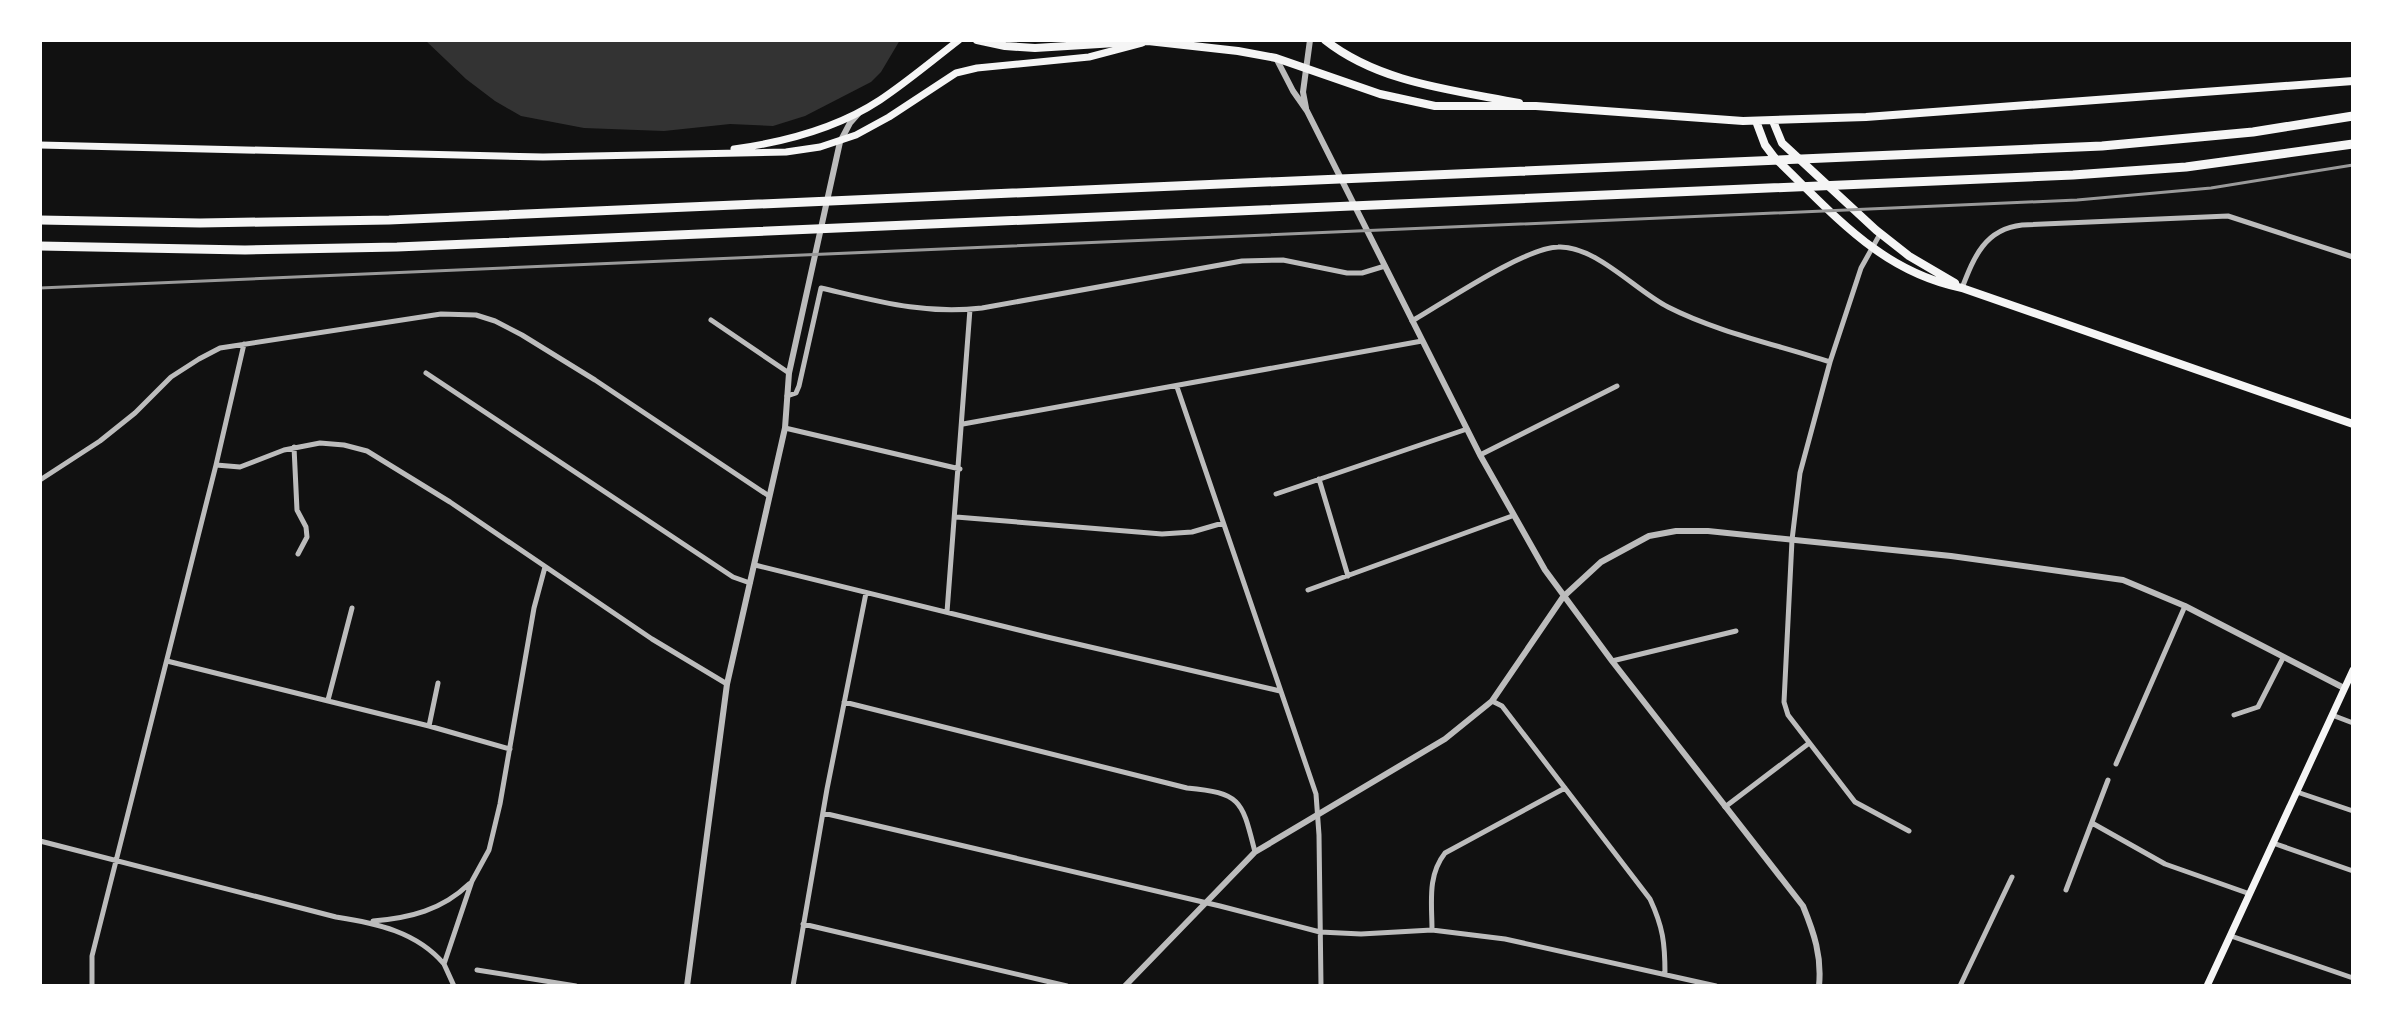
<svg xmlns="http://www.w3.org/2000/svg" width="2393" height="1026" font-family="Karla,sans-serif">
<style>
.water{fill:#333}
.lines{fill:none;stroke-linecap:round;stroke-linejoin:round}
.minor{stroke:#bcbcbc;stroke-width:5}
.tertiary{stroke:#bcbcbc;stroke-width:6}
.secondary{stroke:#f5f5f5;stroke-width:7}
.primary{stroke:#f5f5f5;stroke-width:8}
.motorway{stroke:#f5f5f5;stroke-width:9}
.rail{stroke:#9a9a9a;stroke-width:3}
</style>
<rect width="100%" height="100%" fill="#111"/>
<path class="water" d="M425 40H900L881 72 871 82 805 116 773 126 730 124 664 131 584 128 521 116 495 101 466 79Z"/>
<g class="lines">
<path class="minor" d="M1880 234 1861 268 1830 362 1800 473 1792 540 1784 702 1788 715 1855 802 1909 831
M1962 288C1974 257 1985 229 2022 225L2228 216 2353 257
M711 320 789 373
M1412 321C1445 302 1524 248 1558 247 1595 245 1636 291 1668 307 1717 332 1778 345 1830 362
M426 373 733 577 750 583
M1177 387 1316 794 1319 835 1321 986
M787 396 796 393 799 386 821 288C877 301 925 315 982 308L1242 261 1283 260 1347 273H1362L1385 266
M963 424 1422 341
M785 428 960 469
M294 447 297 510 306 527 307 537 298 554
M1480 455 1617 386
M216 465 240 467 284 450 320 443 344 445 367 451 450 502 652 639 727 684
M1319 479 1348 576
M40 480 100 441 135 413 171 377 199 359 220 348 441 314 476 315 495 321 522 335 595 380 769 496
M1276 494 1467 429
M956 517 1162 534 1192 532 1223 523
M755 565 1047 637 1280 691
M1308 590 1512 516
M947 612 970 309
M167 661 429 726 510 749
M1612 661 1736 631
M328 700 352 608
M1492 701 1502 706 1650 899C1663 927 1665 943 1665 974
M844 702 1187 788C1242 793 1242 801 1255 852
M2234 715 2258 707 2283 658
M2332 715 2353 723
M429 726 438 683
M2116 764 2185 606
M2297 792 2353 811
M1725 807 1808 744
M823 813 1220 906 1320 932 1361 934 1432 930 1505 939 1716 986
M2092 823 2165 864 2250 894
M40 841 336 917C376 923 417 932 444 964
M2273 843 2353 871
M2066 890 2108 780
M373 921C410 918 442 910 469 884
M803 924 1067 986
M1432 930C1432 903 1427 876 1445 853L1565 788
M2231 936 2353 978
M477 970 576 986
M92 986V956L216 465 244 344
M454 986 444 964 472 881 489 850 500 804 534 608 545 567
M793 986 827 789 866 593
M1960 986 2012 877"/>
<path class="tertiary" d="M1276 58 1293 91 1307 111 1480 455 1545 570 1612 661 1803 906C1814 933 1822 956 1819 986
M1306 108 1303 92 1310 40
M687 986 727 684 785 428 789 373 840 142 850 123 858 114
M1125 986 1255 852 1445 739 1492 701 1563 597 1601 562 1649 536 1676 531H1708L1951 556 2123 580 2185 606 2344 688"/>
<path class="secondary" d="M40 145 543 157 786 152 820 147 856 135 889 117 956 73 977 68 1089 57 1142 43
M734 149C785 142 836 129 880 100 907 82 933 60 959 40
M2207 986 2353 670"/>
<path class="primary" d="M977 40 1005 46 1035 48 1148 41 1238 51 1276 58 1380 94 1435 106H1536L1743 121 1866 117 2353 81
M1325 40C1379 83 1453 90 1519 103
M1756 121 1765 145 1774 157C1833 213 1879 271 1962 288L2353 424
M1773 121 1782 143 1876 230 1909 256 1955 283"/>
<path class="motorway" d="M40 220 200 223 389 220 2102 146 2253 132 2353 116
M40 246 245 250 397 247 2073 175 2186 167 2353 144"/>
<path class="rail" d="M40 288 2077 200 2211 188 2353 165"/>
</g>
<rect width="2393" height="1026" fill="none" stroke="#ffffff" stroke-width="84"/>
</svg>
